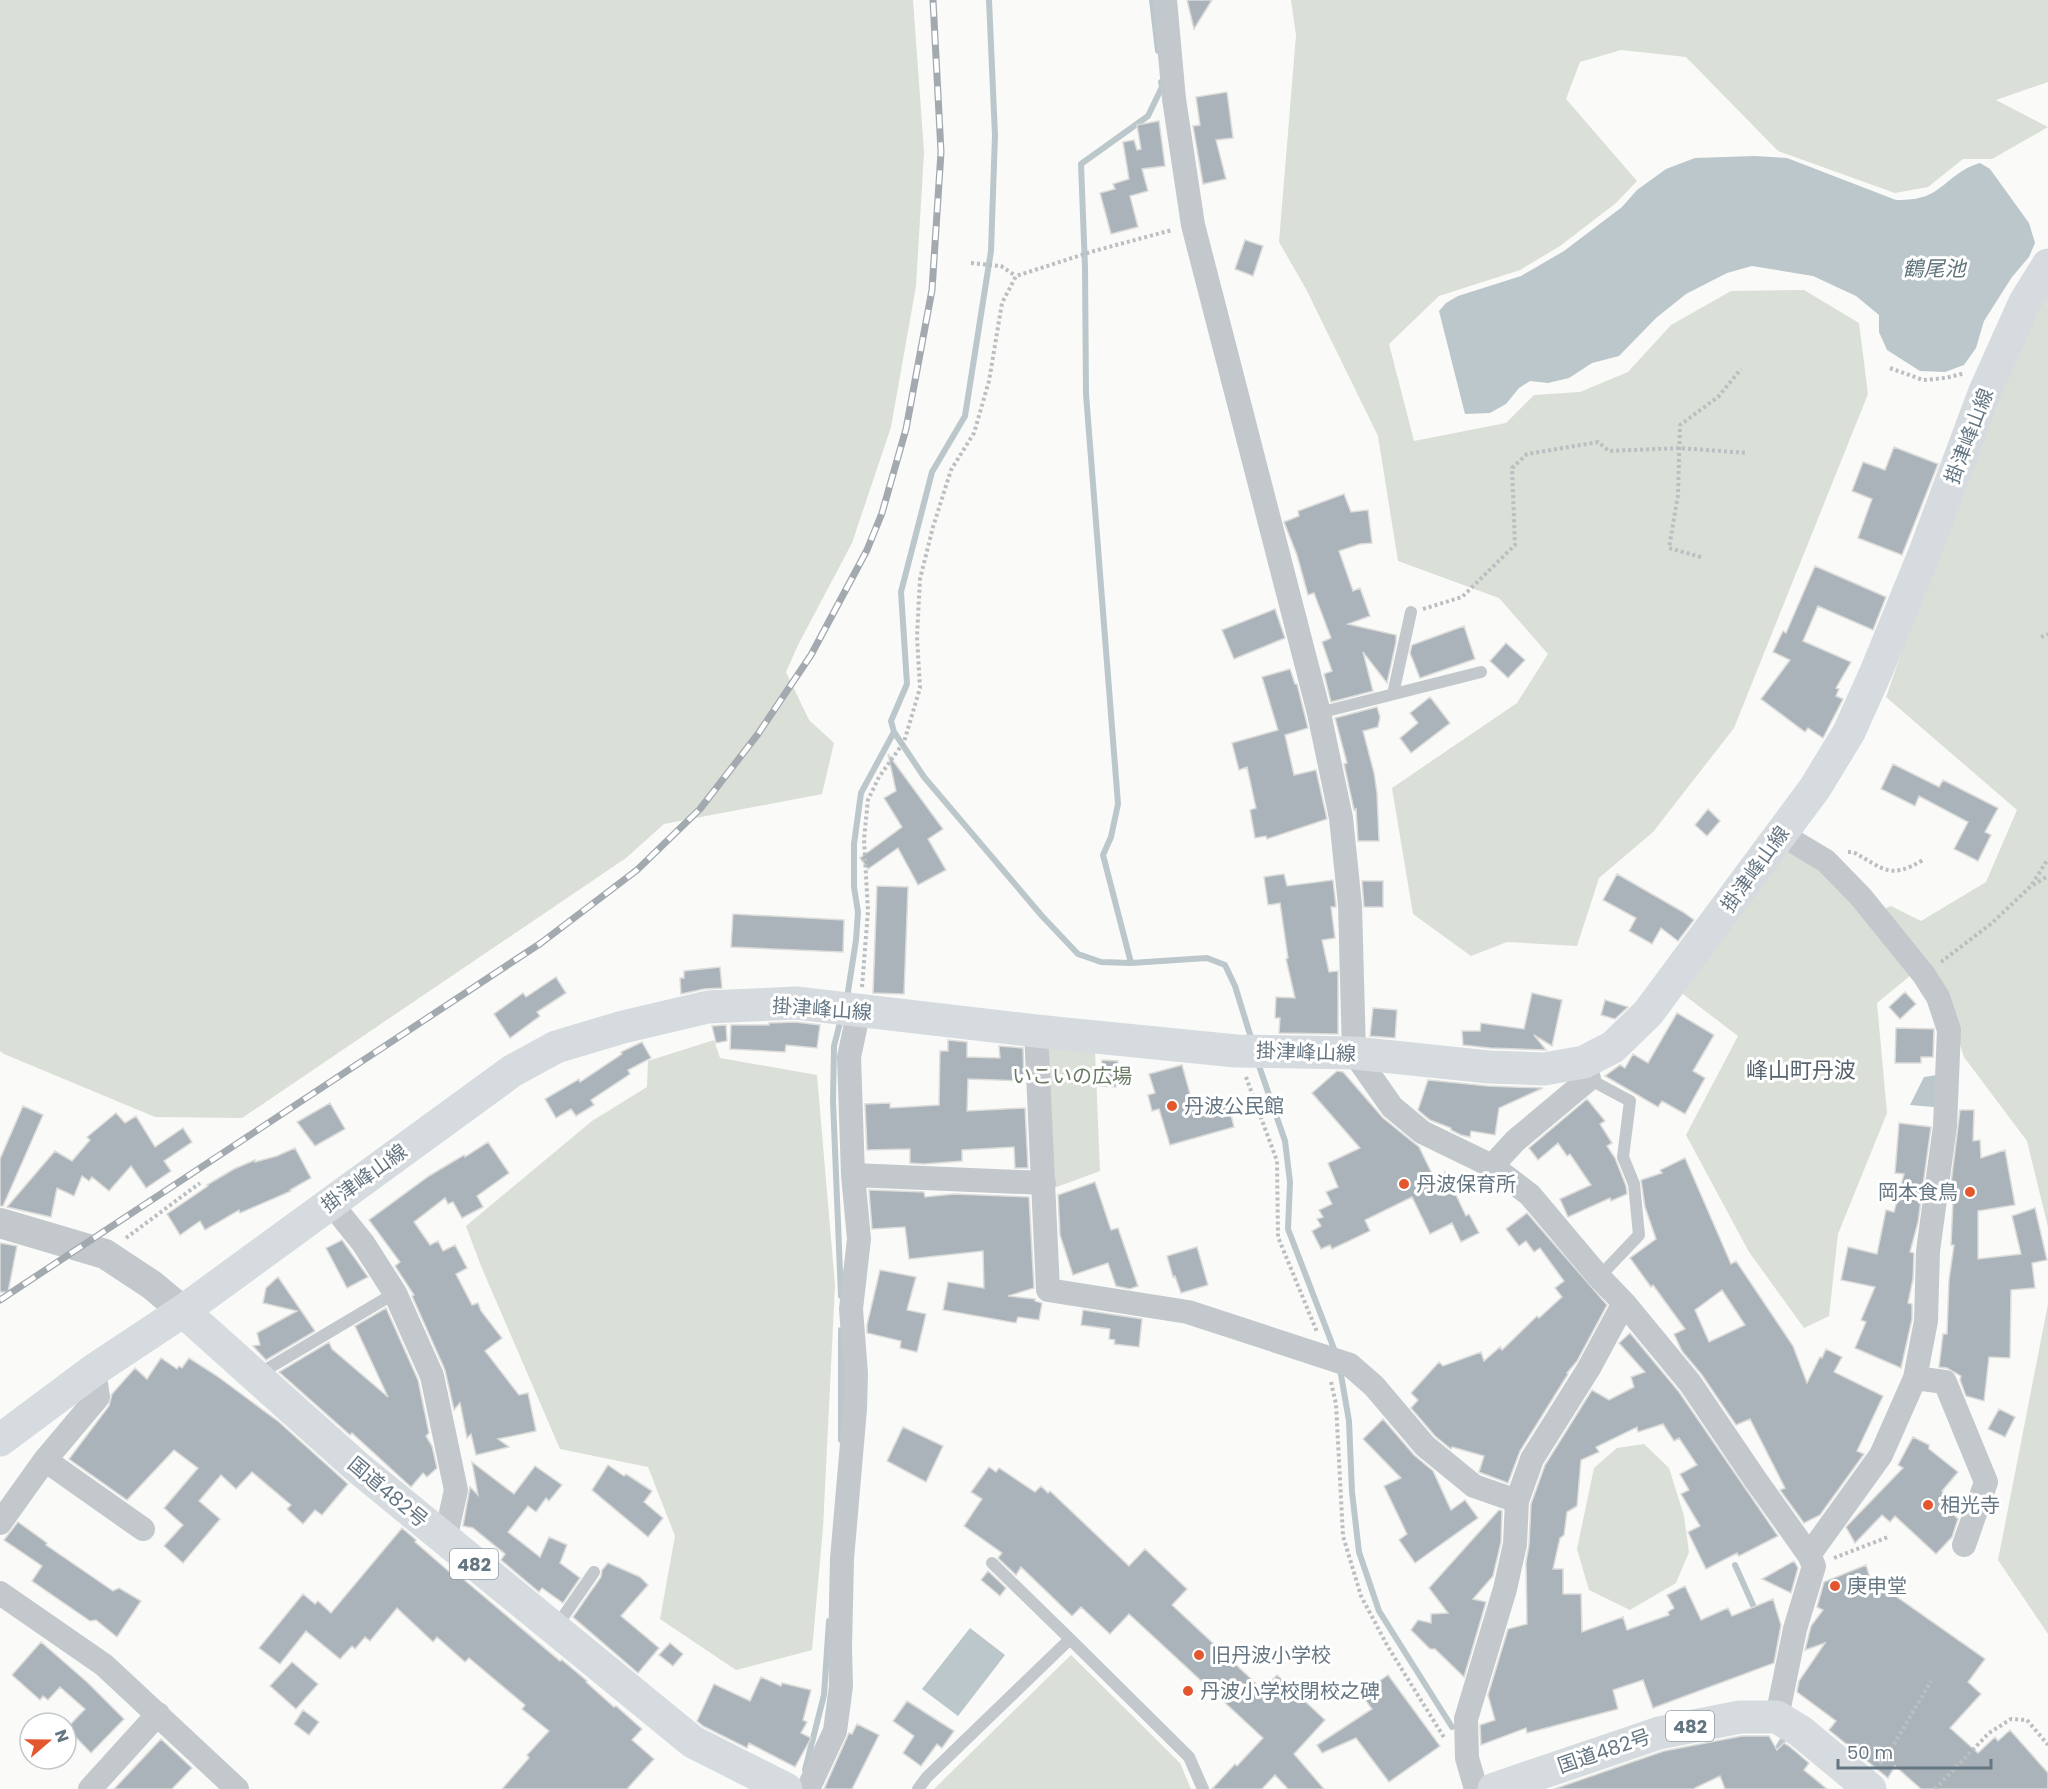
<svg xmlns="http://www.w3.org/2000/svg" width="2048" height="1789" font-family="Poppins,'Noto Sans JP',sans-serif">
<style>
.green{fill:#dadfd7}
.water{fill:#bbc7cb}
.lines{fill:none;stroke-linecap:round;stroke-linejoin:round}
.stream{stroke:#bbc7cb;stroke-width:6}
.building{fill:#aab3b9;stroke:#dcdcda;stroke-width:1.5;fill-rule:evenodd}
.path{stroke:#bbbfc2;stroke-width:4;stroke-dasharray:3 3;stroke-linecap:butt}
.service{stroke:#c3c8cc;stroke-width:12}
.minor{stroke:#c3c8cc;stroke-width:24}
.tertiary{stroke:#c3c8cc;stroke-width:30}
.secondary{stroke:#d6dbdf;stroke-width:33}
.trunk{stroke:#d6dbdf;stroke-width:33}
.rail-casing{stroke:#a2aab0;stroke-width:7}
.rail{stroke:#fff;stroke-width:4.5;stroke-dasharray:14;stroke-linecap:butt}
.poi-dot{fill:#e4572e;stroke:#fff;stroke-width:2}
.labels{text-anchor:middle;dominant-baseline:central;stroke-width:6;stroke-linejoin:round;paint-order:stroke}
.shield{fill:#fff;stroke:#939fa8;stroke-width:1.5}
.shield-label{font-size:18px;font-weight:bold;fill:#657683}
.street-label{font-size:20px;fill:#657683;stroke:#fff}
.park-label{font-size:20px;fill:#687a64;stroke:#fff}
.poi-label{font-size:20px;fill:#657683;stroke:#fff;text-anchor:start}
.water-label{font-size:21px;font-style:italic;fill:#60757c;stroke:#fff}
.quarter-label{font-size:22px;fill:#57646e;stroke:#fff}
</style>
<rect width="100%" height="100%" fill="#fafaf8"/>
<path class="green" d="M0 0H913L924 152 916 286 891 427 852 543 798 645 786 672 809 720 834 743 822 794 664 824 626 858 242 1118 155 1117 4 1054 0 1051Z
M1291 0H2048V82L1996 100 2048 127 1992 159H1963L1928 187 1895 193 1778 151 1686 57 1621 50 1580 62 1566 99 1637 181 1616 203 1560 246 1520 270 1439 296 1389 344 1414 441 1506 423 1534 395 1580 392 1628 372 1671 325 1731 291 1804 290 1859 323 1868 394 1734 728 1653 832 1599 878 1577 946 1507 942 1471 956 1413 914 1392 788 1517 703 1548 654 1499 598 1398 561 1378 436 1306 289 1279 242 1296 35Z
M2048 287V1227L2027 1141 1964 1057 1944 993 1881 910 1891 906 1921 921 1986 882 2017 810 1886 697 1983 419Z
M1790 849 1821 863 1911 975 1877 1003 1887 1113 1838 1234 1829 1316 1804 1328 1749 1252 1686 1135 1738 1036 1675 988Z
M714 1040 720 1058 817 1075 835 1285 823 1528 812 1650 736 1670 660 1619 675 1536 648 1467 560 1449 481 1266 466 1226 592 1121 647 1087 648 1061Z
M1046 1046 1095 1050 1100 1171 1054 1188Z
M2048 1304V1634L1998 1560Z
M1644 1444 1669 1468 1684 1516 1689 1552 1676 1583 1630 1610 1589 1590 1577 1549 1594 1468 1617 1448Z
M1071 1655 1180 1763 1191 1789H934Z"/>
<path class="water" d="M1755 156 1787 158 1896 200C1909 200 1923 199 1934 192 1951 181 1959 169 1980 163L1990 169 2029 223 2035 243 2029 257 2012 277 1984 321 1976 348 1964 365 1945 372 1920 371 1887 350 1879 332V315L1856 296 1813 276 1752 266 1727 273 1686 294 1656 318 1619 356 1592 363 1569 378 1548 383 1530 381 1519 388 1506 404 1490 413 1465 414 1439 311 1446 303 1458 296 1521 276 1564 251 1622 207 1637 190 1666 169 1695 158Z
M1937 1075 1934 1107 1910 1105 1924 1077Z
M970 1628 1005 1655 958 1716 922 1689Z"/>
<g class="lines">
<path class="stream" d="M989 0 995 135 991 251 965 416 932 472 901 592 907 684 891 721 894 732 924 777 1042 916 1078 954 1101 962 1131 963 1207 958 1225 965 1235 986 1252 1041
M1152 0 1158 51
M1131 963 1103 855 1111 837 1118 804 1086 394 1085 267 1081 164 1148 116 1162 87 1161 82
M847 998 856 940 858 912 854 887V844L861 793 894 732
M841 1019 834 1046 833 1101 841 1296
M1258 1063 1285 1141 1290 1182 1288 1229 1336 1354
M1340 1369 1349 1421 1352 1492 1359 1552 1379 1611 1452 1727
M841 1440V1330
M1735 1565 1757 1614
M1774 1754 1786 1735
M805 1770 824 1695 829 1621"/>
</g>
<path class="building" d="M1187 0H1212L1194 29Z
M1227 92 1233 138 1216 140 1226 179 1203 184 1193 126 1200 125 1196 97Z
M1159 121 1165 166 1142 169 1148 191 1130 196 1138 227 1111 234 1100 193 1115 189 1113 184 1129 179 1123 142 1134 140 1137 150 1141 149 1137 125Z
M1245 240 1263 246 1253 276 1235 269Z
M1894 447 1938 464 1902 555 1858 538 1872 499 1852 491 1863 462 1885 470Z
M1344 494 1351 512 1368 510 1372 543 1360 544 1339 551 1353 591 1360 588 1370 616 1348 624 1396 635V642L1387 683 1363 652 1373 691 1331 702 1324 674 1332 671 1322 642 1331 638 1314 593 1308 595 1297 555 1284 522 1299 516 1298 511Z
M1815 566 1886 597 1873 630 1818 606 1803 641 1851 662 1836 688 1839 689 1836 696 1843 699 1823 738 1808 728 1805 732 1761 699 1790 660 1773 652 1783 631 1786 633Z
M1275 609 1285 638 1234 659 1222 630Z
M1464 626 1475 659 1420 678 1410 653 1412 645Z
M1506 643 1525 660 1508 678 1490 661Z
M1290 669 1295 684H1297L1308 728 1285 735 1294 775 1316 770 1327 819 1267 839 1266 836 1255 838 1250 810 1256 808 1247 767 1239 770 1232 743 1278 730 1262 677Z
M1430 697 1450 723 1411 753 1400 738 1418 723 1410 713Z
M1377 707 1380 717 1378 727 1363 731 1374 773 1377 793 1379 841H1358L1356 809 1354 810 1344 764 1347 763 1335 718Z
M888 754 943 829 928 839 946 870 918 885 898 848 868 869 860 858 902 827 884 798 896 791Z
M1893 764 1939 787 1943 780 1998 808 1985 832 1991 835 1978 861 1954 849 1968 822 1919 796 1915 806 1881 789Z
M1708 809 1720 821 1707 836 1695 825Z
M1284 874 1287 886 1333 880 1336 907H1331L1335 938 1322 940 1329 972 1338 971V1034L1279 1033 1280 1018H1275L1276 997 1295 998 1286 959 1288 958 1280 903 1268 905 1264 877Z
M1617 874 1683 912 1694 920 1678 941 1661 928 1652 944 1629 931 1636 918 1603 900Z
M1362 881H1383V907H1364Z
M877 886 908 887 904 994 873 993Z
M733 914 844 920 843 952 731 947Z
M720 967 722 988 704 989 681 994 680 978H684V971Z
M556 977 566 993 537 1012 540 1016 510 1038 494 1014 523 993 526 997Z
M1905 992 1916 1004 1900 1019 1889 1007Z
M1532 993 1562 1000 1552 1046 1534 1035 1546 1050 1490 1048 1463 1045 1462 1031H1480L1481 1023 1524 1029Z
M1605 1000 1628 1007 1615 1019 1601 1015Z
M1373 1008 1397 1010 1395 1038 1370 1036Z
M1677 1013 1714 1035 1693 1071 1705 1078 1685 1114 1662 1101 1658 1107 1605 1076 1620 1065 1625 1068 1633 1054 1648 1063Z
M795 1022 820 1025 817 1048 786 1045 785 1052 730 1049 731 1025H769V1023Z
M726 1025 727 1041 716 1043 712 1026Z
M1896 1028 1934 1029 1933 1057H1921V1063H1895Z
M948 1040 967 1042V1057L1000 1058 999 1046 1023 1048 1024 1081 968 1079 967 1111 1025 1108 1028 1168H1015L1014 1147 962 1150V1161L924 1164 910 1163V1149L867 1150 865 1104 890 1103V1108L939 1105 940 1051H948Z
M642 1042 651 1058 628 1070 630 1074 591 1100 594 1105 576 1116 571 1109 556 1118 545 1099 579 1079 580 1082 622 1054 621 1052Z
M1102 1060 1118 1061 1116 1087 1100 1086Z
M1182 1065 1195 1112 1228 1103 1234 1127 1170 1145 1159 1109 1152 1111 1148 1095 1155 1093 1149 1074Z
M1337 1071 1343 1072 1383 1118 1419 1147 1442 1194 1445 1172 1466 1216 1469 1214 1479 1233 1461 1242 1452 1223 1430 1234 1412 1197 1365 1220 1370 1231 1332 1249 1330 1245 1321 1249 1312 1231 1321 1226 1317 1219 1323 1217 1319 1210 1332 1204 1326 1192 1338 1187 1328 1163 1360 1148 1312 1093Z
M1428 1080 1488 1086 1543 1088 1499 1108 1495 1135 1471 1131 1470 1137 1461 1135 1451 1130V1128L1430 1120 1418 1110Z
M1587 1099 1605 1121 1600 1124 1612 1143 1607 1146 1615 1158 1626 1186 1627 1194 1611 1201 1610 1198 1568 1217 1560 1199 1591 1185 1570 1154 1567 1156 1558 1143 1538 1160 1529 1148Z
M330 1103 345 1129 315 1146 297 1122Z
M23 1106 43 1115 3 1206H0V1159Z
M1960 1110H1974L1973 1141 1980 1140 1981 1158 2005 1150 2015 1205 1978 1211V1259L2021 1254 2012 1216 2035 1208 2047 1260 2032 1263 2035 1288 2011 1290 2010 1358 1989 1357 1984 1401 1966 1396 1960 1380 1961 1376 1947 1368 1939 1367 1943 1334H1947L1949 1280 1954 1245H1951L1953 1201 1949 1200Z
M116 1113 125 1123 136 1116 155 1147 183 1128 192 1142 164 1161 171 1171 146 1188 131 1166 109 1191 92 1177 89 1181 82 1176 74 1196 57 1188 51 1217 7 1207 55 1151 72 1161 90 1140 87 1137Z
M1899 1123 1931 1127 1918 1222 1910 1252 1914 1253 1913 1279 1908 1303 1912 1304V1319L1901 1368 1855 1348 1866 1322 1861 1320 1875 1287 1841 1280 1848 1247 1877 1254 1886 1210 1894 1212 1904 1174 1895 1173Z
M488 1142 509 1173 477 1196 483 1207 462 1218 453 1202 448 1204 445 1198 414 1222 430 1245 438 1241 443 1251 455 1245 467 1268 456 1274 472 1305 478 1303 481 1311 502 1338 485 1351 519 1395 528 1393 536 1431 498 1439 509 1447 476 1455 471 1434 467 1438 460 1403 454 1410 445 1370 412 1296 414 1295 395 1266 400 1262 369 1220 429 1176 464 1155 465 1157Z
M295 1148 311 1178 290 1190 291 1191 240 1213 239 1210 205 1230 200 1221 180 1235 167 1214 208 1186 207 1185 234 1169 255 1160V1162L277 1156Z
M1685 1158 1731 1264 1736 1261 1793 1346 1807 1383 1820 1357 1822 1358 1826 1349 1842 1357 1834 1372 1883 1396 1857 1451 1864 1454 1820 1515 1804 1523 1780 1490 1785 1488 1750 1419 1736 1425 1702 1375 1682 1351 1674 1334 1685 1329 1653 1285 1651 1287 1630 1258 1656 1239 1645 1207 1641 1180 1662 1173 1660 1170ZM1722 1290 1745 1325 1709 1342 1695 1310Z
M1095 1182 1111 1230 1118 1228 1138 1286 1130 1289 1116 1286 1108 1263 1073 1275 1060 1235 1058 1195Z
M869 1190 924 1192 925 1197 954 1194 1029 1197 1034 1288 1008 1296 1035 1299V1301L1042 1303 1039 1320 1018 1317 1016 1323 943 1310 948 1282 984 1288 983 1251 909 1259 905 1227 872 1229Z
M1527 1213 1607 1305 1577 1361 1567 1373 1568 1374 1520 1451 1508 1483 1479 1472 1484 1456 1452 1447 1451 1449 1435 1436 1411 1408 1418 1400 1411 1393 1439 1362 1443 1366 1481 1352 1484 1361 1500 1347 1502 1350 1537 1316 1539 1318 1562 1297 1555 1288 1564 1281 1540 1248 1534 1252 1526 1241 1519 1246 1506 1229Z
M342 1240 368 1277 347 1288 326 1248Z
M0 1243 17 1246 8 1292H0Z
M1197 1247 1208 1285 1181 1293 1175 1276 1173 1277 1167 1256Z
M880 1270 916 1277 907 1310 926 1314 917 1352 900 1348 901 1341 867 1333V1325Z
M278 1277 315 1331 266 1360 253 1346 260 1345 257 1333 297 1311 263 1303 266 1288Z
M386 1308 418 1380 429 1433 426 1436 432 1446 437 1468 427 1477 423 1473 411 1487 352 1433 350 1435 279 1372 329 1342 332 1349 388 1397 355 1326Z
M1083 1310 1142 1319 1139 1347 1114 1344 1115 1340 1109 1339 1110 1329 1081 1325Z
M1630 1333 1679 1392 1778 1536 1739 1556 1737 1553 1706 1569 1688 1532 1700 1526 1681 1494 1689 1490 1680 1474 1697 1465 1679 1438 1674 1441 1663 1424 1638 1432 1637 1427 1596 1447 1599 1452 1581 1460 1577 1506 1567 1512 1564 1535 1560 1538 1553 1569H1563V1594H1581L1582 1632 1623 1617 1627 1630 1669 1615 1668 1612 1674 1608 1667 1595 1685 1586 1701 1620 1728 1608 1732 1616 1773 1599 1781 1625 1774 1663 1653 1708 1643 1680 1613 1690 1618 1709 1527 1733 1526 1728 1481 1745 1480 1725 1495 1720 1488 1695 1508 1629 1527 1624 1526 1562 1529 1545 1531 1504 1545 1465 1592 1390 1609 1400 1634 1387 1631 1377 1645 1372 1619 1343Z
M161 1358 177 1369 179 1366 182 1368 189 1358 217 1376 279 1422 348 1484 322 1515 315 1510 303 1524 287 1509 291 1505 252 1472 236 1489 221 1475 199 1501 220 1519 183 1563 164 1546 183 1525 164 1508 198 1468 174 1450 127 1500 69 1459 109 1406 112 1394 135 1368 147 1379Z
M1999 1409 2015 1417 2005 1437 1988 1429Z
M1383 1419 1414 1455 1433 1471 1451 1510 1465 1500 1478 1518 1415 1563 1399 1540 1407 1534 1384 1486 1401 1478 1363 1439Z
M903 1427 943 1446 926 1482 887 1461Z
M1913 1437 1929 1445V1449L1958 1472 1942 1491 1959 1506 1953 1514 1958 1519 1952 1537 1936 1554 1895 1516 1890 1522 1882 1515 1855 1543 1846 1527 1903 1468 1898 1465Z
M472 1462 514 1494 535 1466 562 1485 549 1501 546 1498 536 1512 528 1506 508 1532 540 1557 549 1537 567 1545 560 1563 580 1578 563 1603 542 1588 539 1592 501 1560 505 1554 473 1528 463 1526 470 1487 478 1495Z
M608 1465 624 1476 626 1474 652 1491 644 1502 663 1518 648 1537 592 1490Z
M989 1467 996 1472 999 1468 1035 1492 1041 1486 1048 1493 1050 1491 1129 1566 1145 1549 1187 1589 1172 1605 1263 1690 1277 1675 1325 1720 1294 1754 1324 1789H1288L1275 1775 1262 1789H1212L1235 1764 1237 1766 1263 1738 1129 1614 1110 1634 1081 1607 1072 1616 1021 1567 1016 1575 998 1558 1002 1553 964 1526 982 1499 971 1492Z
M1499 1510 1502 1511 1501 1542 1493 1576 1473 1599 1486 1602 1464 1677 1435 1649H1430L1411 1630 1418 1620 1431 1623V1614L1448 1613 1429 1588Z
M18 1522 47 1543 46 1545 113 1591 119 1588 141 1601 117 1637 96 1620 90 1621 32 1581 42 1566 4 1540Z
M402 1528 416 1540 415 1542 453 1575 455 1572 560 1661 562 1660 587 1681 586 1682 614 1707 616 1706 642 1729 632 1740 654 1759 627 1789H502L529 1758 527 1755 549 1731 522 1709 525 1705 469 1658 465 1662 437 1637 433 1642 397 1608 370 1641 365 1637 355 1649 352 1646 340 1659 306 1631 280 1664 259 1648 303 1594 315 1604 318 1601 331 1613Z
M1794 1561 1798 1568 1791 1593 1762 1579Z
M608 1563 640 1577 648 1585 621 1616 659 1648 638 1673 573 1617 601 1577 602 1570Z
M1866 1565 1870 1578 1985 1659 1968 1682 1981 1694 1950 1728 1978 1753 1995 1737 1998 1741 2010 1730 2048 1773V1789H1921L1895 1766 1888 1778 1829 1730 1836 1721 1797 1692 1799 1681 1825 1643 1805 1650 1811 1626 1823 1610 1817 1607 1824 1582Z
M988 1571 1006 1588 1000 1596 981 1580Z
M41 1642 87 1682 124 1719 91 1753 67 1728 85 1709 60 1687 48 1700 43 1696 40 1700 12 1675Z
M670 1643 683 1654 673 1666 659 1655Z
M292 1662 318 1684 296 1709 270 1686Z
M1388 1675 1440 1746 1389 1782 1356 1738 1322 1753 1317 1745 1372 1709 1361 1694Z
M761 1677 781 1686 782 1683 811 1690 803 1720 807 1722 801 1733 811 1738 795 1767 749 1743 747 1748 703 1726 697 1721 714 1684 750 1701Z
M907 1701 954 1731 942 1748 937 1744 921 1766 903 1753 914 1736 893 1721Z
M303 1710 319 1722 309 1735 294 1724Z
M857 1724 879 1735 852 1789H824L849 1733 852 1734Z
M1742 1736H1769L1777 1750 1784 1743 1789 1746 1809 1763 1804 1770 1827 1789H1725L1720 1776 1693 1789H1554L1664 1751Z
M161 1739 192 1768 172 1789H114Z"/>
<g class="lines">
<path class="path" d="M971 263 1001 266 1016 276
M1890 368 1923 380 1946 378 1965 373
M1701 557 1669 548 1678 495 1680 425 1718 397 1741 369
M1423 609 1462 597 1515 545 1512 468 1527 454 1598 442 1609 451 1679 448 1748 453
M2041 637 2048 634
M1848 852H1853C1885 869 1889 880 1923 860
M2033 885 2048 876
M1941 962 1992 923 2031 886 2048 859
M862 987 868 911 864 839 868 800 879 777 904 742 920 688 917 637 920 579 933 527 951 470 974 433 989 381 1002 303 1016 276 1094 251 1172 230
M1246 1077 1277 1161 1278 1237 1317 1332
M126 1238 200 1183
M1331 1382 1336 1404 1343 1536 1361 1596 1388 1647 1445 1739
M1834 1558 1888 1537
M1880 1764 1893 1746 1931 1681
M1935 1789 1989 1733 2011 1719 2027 1720 2048 1745"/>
<path class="service" d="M1393 694 1411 612
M1319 713 1481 672
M1589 1079 1630 1101 1623 1157 1634 1184 1639 1235 1599 1277
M257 1375 395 1293
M992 1563 1070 1639
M556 1627 594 1572
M918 1789 927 1777 1070 1639 1189 1757 1203 1789"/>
<path class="minor" d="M1165 0 1174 99 1193 225 1319 713 1341 818 1350 905 1354 1053 1392 1107 1422 1132 1492 1166 1530 1195 1599 1277 1624 1303 1690 1383 1755 1479 1809 1555 1814 1566 1795 1629 1777 1717
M1781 834 1826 861 1861 897 1924 975 1938 997 1949 1030 1945 1126 1928 1251 1926 1321 1915 1378 1881 1455 1809 1555
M1036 1031 1048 1290 1188 1312 1350 1365 1374 1386 1425 1446 1474 1486 1517 1501
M1492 1166 1515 1141 1589 1079 1584 1062
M853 1175 1044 1183
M330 1202 363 1243 395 1293 432 1376 456 1490 445 1540
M1915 1378 1945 1382 1986 1482 1964 1545
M45 1460 143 1529
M0 1523 45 1460 98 1397 94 1370
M0 1593 104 1665 237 1789
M90 1789 158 1714
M808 1789 835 1731 841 1686 840 1647 842 1559 855 1409 856 1374 851 1309 859 1239 853 1175 849 1057 859 1010
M1476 1789 1467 1758 1466 1719 1505 1589 1515 1544 1517 1501 1532 1459 1589 1368 1624 1303"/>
<path class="tertiary" d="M0 1223 105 1254 152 1285 183 1311"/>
<path class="secondary" d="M183 1311 512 1071 556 1047 623 1027 708 1007 796 1003 1036 1031 1236 1051 1354 1053 1489 1067 1544 1069 1584 1062 1613 1047 1648 1013 1815 788 1849 732 1876 672 1925 552 1985 391 2025 302 2048 265"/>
<path class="trunk" d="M0 1440 94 1370 183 1311 356 1466 693 1742 786 1789
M1494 1789 1659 1733 1740 1717H1777L1800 1731 1870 1789"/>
<g class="rail-casing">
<path id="rail" d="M0 1300 541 943 637 870 700 809 758 734 811 655 867 550 882 513 906 429 932 290 941 152 933 0"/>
</g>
<use href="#rail" class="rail"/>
</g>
<g class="poi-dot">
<circle cx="1172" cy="1106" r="6"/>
<circle cx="1404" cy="1184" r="6"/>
<circle cx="1970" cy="1192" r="6"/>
<circle cx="1928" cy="1505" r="6"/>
<circle cx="1835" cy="1586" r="6"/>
<circle cx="1199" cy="1655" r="6"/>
<circle cx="1188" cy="1691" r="6"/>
</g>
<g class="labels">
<g class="shield">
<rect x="450" y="1549" width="48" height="30" rx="4.5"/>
<rect x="1666" y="1711" width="48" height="30" rx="4.5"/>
</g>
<g class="shield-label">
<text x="474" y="1564">482</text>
<text x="1690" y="1726">482</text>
</g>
<g class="street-label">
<text transform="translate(1969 436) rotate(-69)">掛津峰山線</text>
<text transform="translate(1755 869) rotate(-54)">掛津峰山線</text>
<text transform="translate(822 1009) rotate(4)">掛津峰山線</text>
<text transform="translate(1306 1052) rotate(2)">掛津峰山線</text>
<text transform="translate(364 1178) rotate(-36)">掛津峰山線</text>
<text transform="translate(388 1492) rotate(40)">国道482号</text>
<text transform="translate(1604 1751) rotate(-19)">国道482号</text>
</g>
<g class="park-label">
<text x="1072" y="1076">いこいの広場</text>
</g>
<g class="poi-label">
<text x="1184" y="1106">丹波公民館</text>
<text x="1416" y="1184">丹波保育所</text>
<text x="1958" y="1192" text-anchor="end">岡本食鳥</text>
<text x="1940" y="1505">相光寺</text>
<text x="1847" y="1586">庚申堂</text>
<text x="1211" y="1655">旧丹波小学校</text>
<text x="1200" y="1691">丹波小学校閉校之碑</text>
</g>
<g class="water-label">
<text x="1934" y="268">鶴尾池</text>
</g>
<g class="quarter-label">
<text x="1801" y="1070">峰山町丹波</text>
</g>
</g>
<g transform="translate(48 1741) rotate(70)"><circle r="28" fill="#ffffff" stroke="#c1c8cd" stroke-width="1.5"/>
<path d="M0-4.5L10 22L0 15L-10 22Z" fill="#e4572e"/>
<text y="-9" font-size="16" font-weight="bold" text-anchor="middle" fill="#657683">N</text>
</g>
<path d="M1838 1759v9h153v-9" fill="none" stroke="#657683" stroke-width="3"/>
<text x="1847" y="1759" font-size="18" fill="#657683" stroke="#ffffff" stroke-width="4.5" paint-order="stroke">50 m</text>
</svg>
